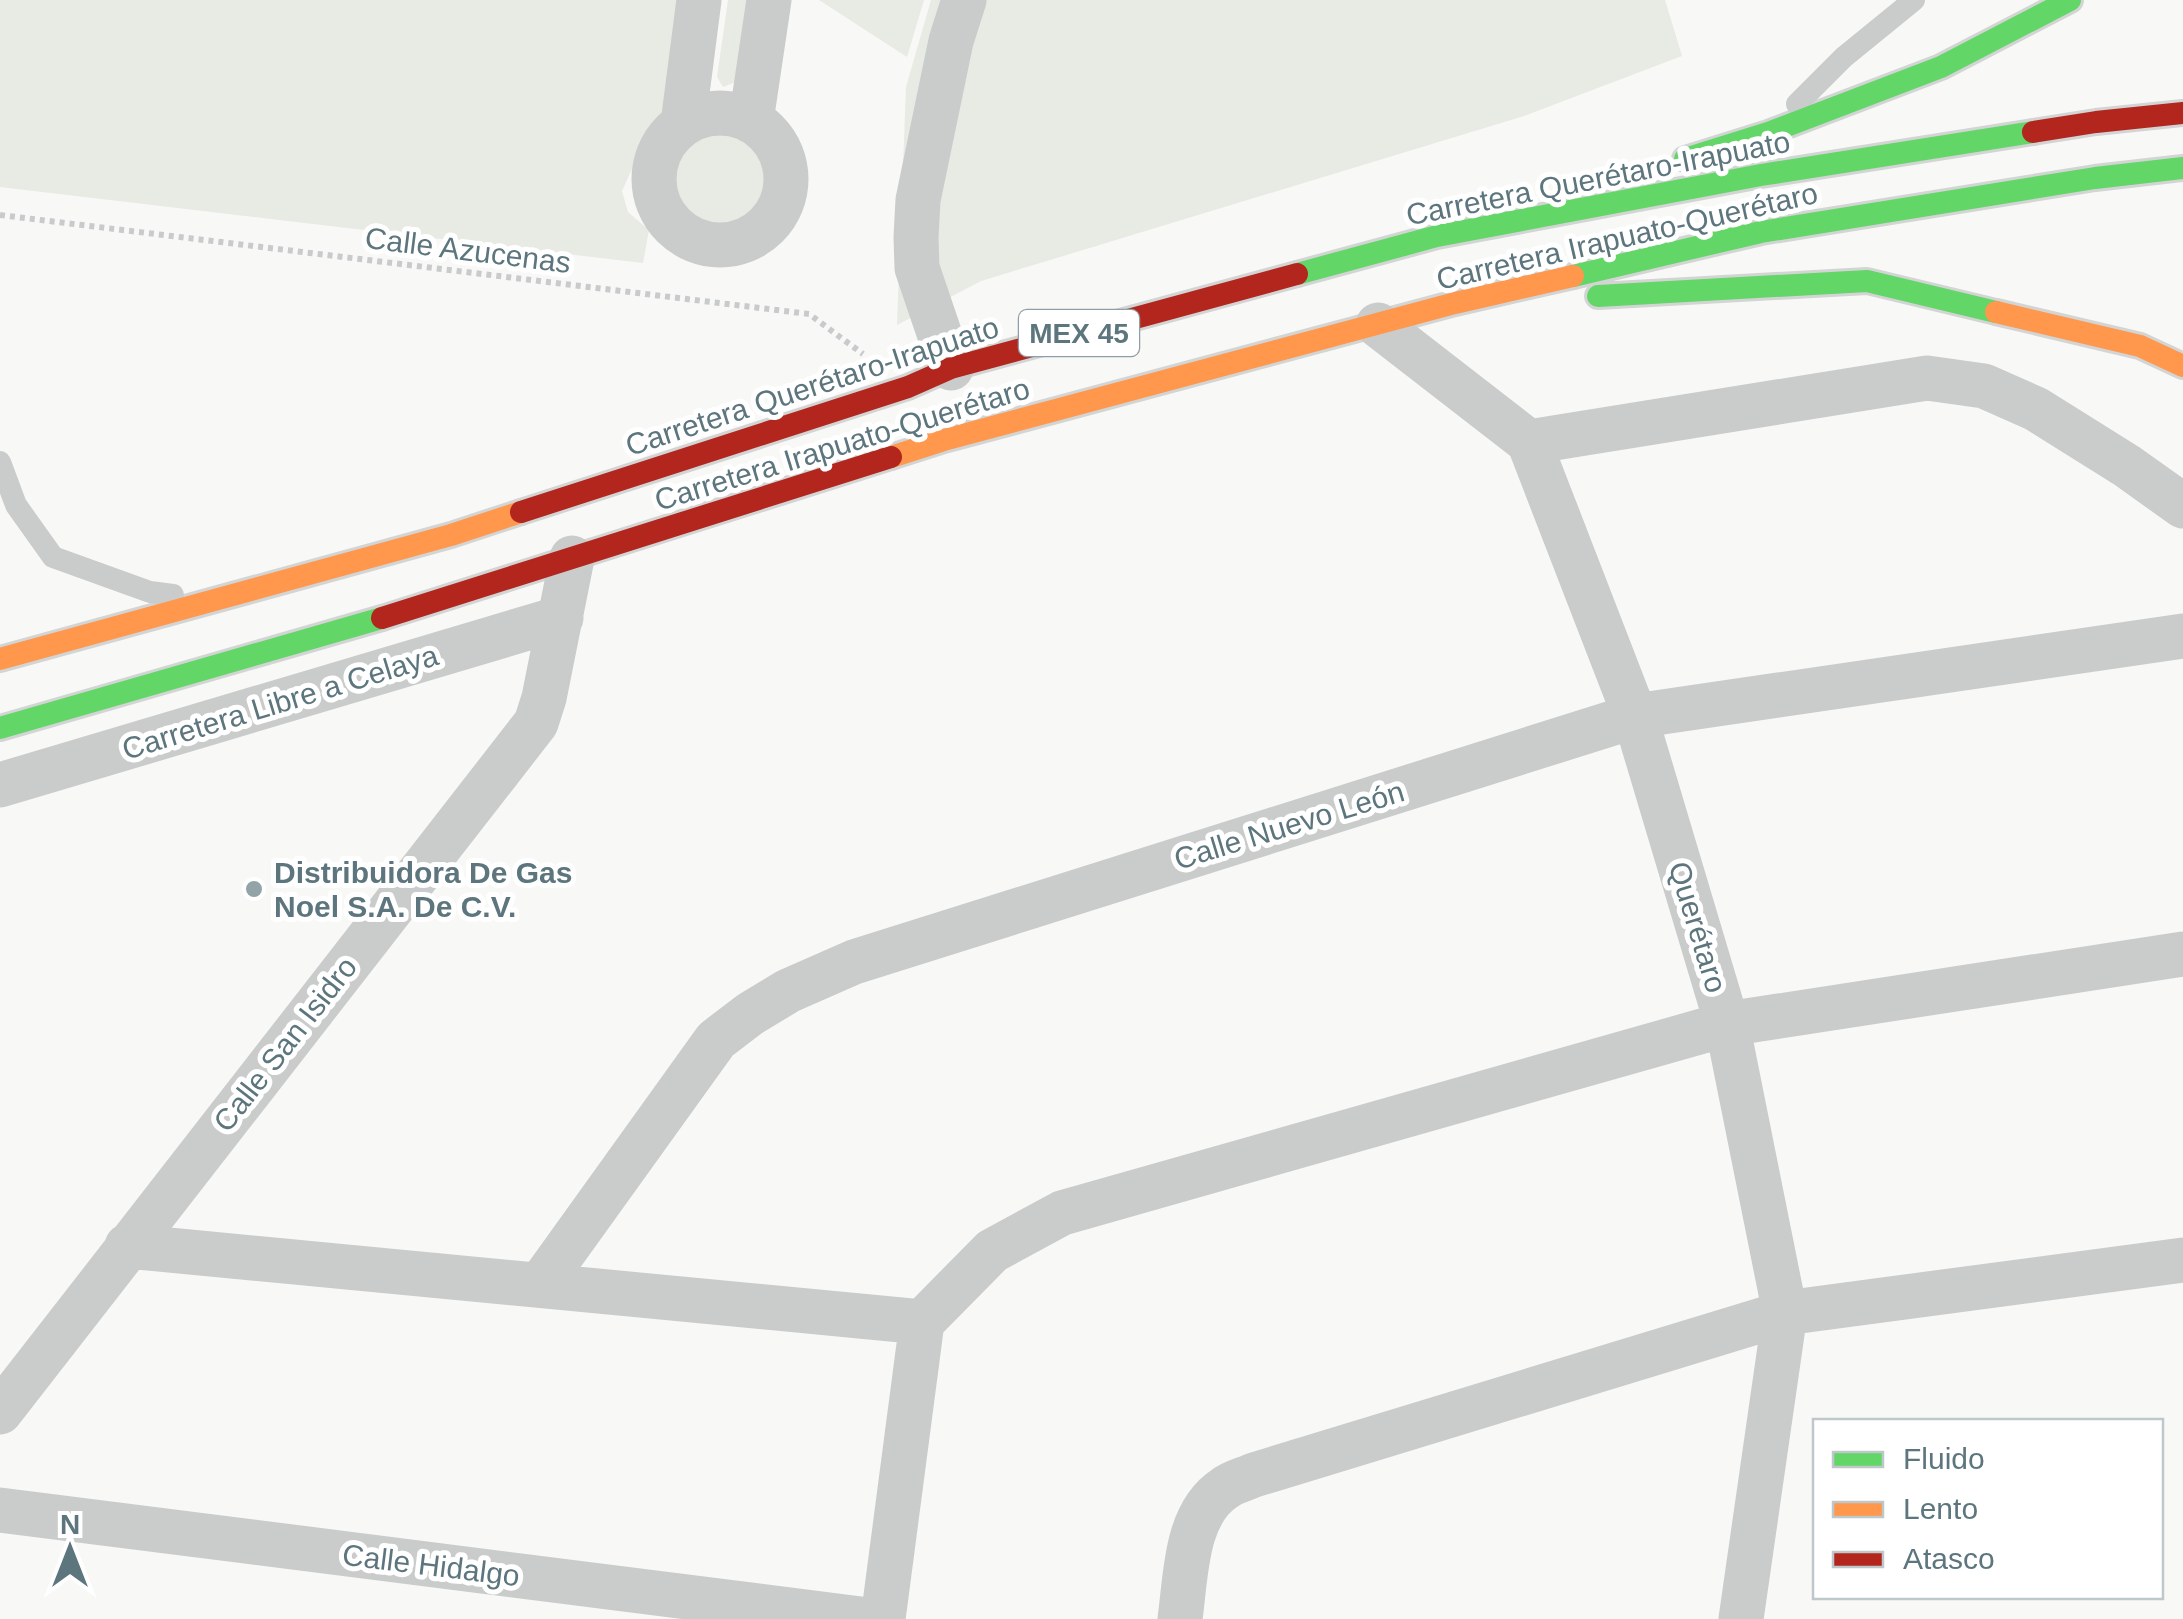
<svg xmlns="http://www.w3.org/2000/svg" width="2183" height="1619" font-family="Arial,sans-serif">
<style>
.green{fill:#e8eae4}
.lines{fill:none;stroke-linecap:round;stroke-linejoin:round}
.fast-casing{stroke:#d3d5d5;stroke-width:28}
.slow-casing{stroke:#d3d5d5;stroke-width:28}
.jam-casing{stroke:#d3d5d5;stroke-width:28}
.path{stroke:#c8cacb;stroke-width:6;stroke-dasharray:5 5;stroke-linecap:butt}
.lane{stroke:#cacccc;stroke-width:22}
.street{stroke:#cacccc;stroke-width:45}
.fast{stroke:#63d668;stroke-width:22}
.slow{stroke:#ff974d;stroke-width:22}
.jam{stroke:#b3261e;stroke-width:22}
.poi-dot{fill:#93a4a8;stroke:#fff;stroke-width:4}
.labels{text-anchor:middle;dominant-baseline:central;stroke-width:10;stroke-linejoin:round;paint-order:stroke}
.shield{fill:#fff;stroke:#8e9fa5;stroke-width:2.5}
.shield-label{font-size:28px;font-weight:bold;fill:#5d767e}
.street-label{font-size:30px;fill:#5d767e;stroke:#fff}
.poi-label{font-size:30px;font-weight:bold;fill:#5d767e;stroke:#fff;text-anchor:start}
</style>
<rect width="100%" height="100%" fill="#f8f8f7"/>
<path class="green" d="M0 0H678L663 119 643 144 622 191 628 212 649 230 643 263 0 187Z
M728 0H749L736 82 723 87 717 77Z
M819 0H924L907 57Z
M931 0H1665L1682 56 1524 116 981 281 897 325 906 87Z
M667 180a50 50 0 1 1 100 0a50 50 0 1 1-100 0Z"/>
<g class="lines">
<g class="fast-casing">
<path id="fast" d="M1685 159 1768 133 1941 67 2070 0
M1297 274 1437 236 1761 175 2033 132
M1573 276 1761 232 2095 178 2183 168
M1598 296 1867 281 1996 312
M0 728 382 618"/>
</g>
<g class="slow-casing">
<path id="slow" d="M1996 312 2140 346 2183 366
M891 457 944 440 1455 303 1573 276
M0 659 451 535 521 512"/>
</g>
<g class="jam-casing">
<path id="jam" d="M2033 132 2096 122 2183 113
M521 512 908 387 951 368 1297 274
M382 618 891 457"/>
</g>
<path class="path" d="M0 215 809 314 863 354"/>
<path class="lane" d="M1797 104 1844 57 1914 0
M0 462 16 505 53 557 150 592 173 595"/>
<path class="street" d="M654 179a66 66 0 1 1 132 0a66 66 0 1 1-132 0Z
M751 121 769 0
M683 124 699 0
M1378 325 1529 442 1635 716 1727 1024 1785 1313 1741 1619
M951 368 917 268 916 237 918 200 951 41 964 0
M1529 442 1927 378 1984 386 2036 409 2127 466 2183 506
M0 785 561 618
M127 1246 922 1322
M540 1285 716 1040 750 1014 788 991 854 962 1635 716 2183 636
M0 1412 536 723 544 698 572 558
M0 1510 861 1619
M883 1619 922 1322 992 1251 1062 1213 1727 1024 2183 954
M1180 1619C1186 1576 1185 1514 1225 1488 1233 1482 1245 1479 1254 1475L1785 1313 2183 1260"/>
<use href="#fast" class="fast"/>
<use href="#slow" class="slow"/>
<use href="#jam" class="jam"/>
</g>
<circle class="poi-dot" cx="254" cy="889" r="10"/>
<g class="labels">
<rect class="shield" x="1019" y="310" width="120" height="46" rx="8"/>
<g class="shield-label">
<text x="1079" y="333">MEX 45</text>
</g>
<g class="street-label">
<text transform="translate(1598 178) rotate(-11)">Carretera Querétaro-Irapuato</text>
<text transform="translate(1627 236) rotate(-13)">Carretera Irapuato-Querétaro</text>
<text transform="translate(468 250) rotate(7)">Calle Azucenas</text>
<text transform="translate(812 386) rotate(-18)">Carretera Querétaro-Irapuato</text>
<text transform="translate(842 444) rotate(-17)">Carretera Irapuato-Querétaro</text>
<text transform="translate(280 702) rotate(-17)">Carretera Libre a Celaya</text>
<text transform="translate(1289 825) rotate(-17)">Calle Nuevo León</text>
<text transform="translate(1698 927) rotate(73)">Querétaro</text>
<text transform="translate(285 1044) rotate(-52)">Calle San Isidro</text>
<text transform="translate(431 1565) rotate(7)">Calle Hidalgo</text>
</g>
<g class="poi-label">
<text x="274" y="872">Distribuidora De Gas<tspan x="274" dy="34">Noel S.A. De C.V.</tspan></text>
</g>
</g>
<rect x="1813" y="1419" width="350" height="180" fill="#ffffff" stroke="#bec8cb" stroke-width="2.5"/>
<rect x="1833" y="1452" width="50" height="15" fill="#63d668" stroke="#bec8cb" stroke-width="2.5"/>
<text x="1903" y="1469" font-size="30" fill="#5d767e">Fluido</text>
<rect x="1833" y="1502" width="50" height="15" fill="#ff974d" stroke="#bec8cb" stroke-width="2.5"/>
<text x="1903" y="1519" font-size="30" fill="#5d767e">Lento</text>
<rect x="1833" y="1552" width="50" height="15" fill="#b3261e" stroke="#bec8cb" stroke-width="2.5"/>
<text x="1903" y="1569" font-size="30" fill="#5d767e">Atasco</text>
<g transform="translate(70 1549)" stroke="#ffffff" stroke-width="8" paint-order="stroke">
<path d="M0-8L18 38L0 25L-18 38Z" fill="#5d767e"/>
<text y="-15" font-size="28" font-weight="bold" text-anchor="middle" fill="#5d767e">N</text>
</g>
</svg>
